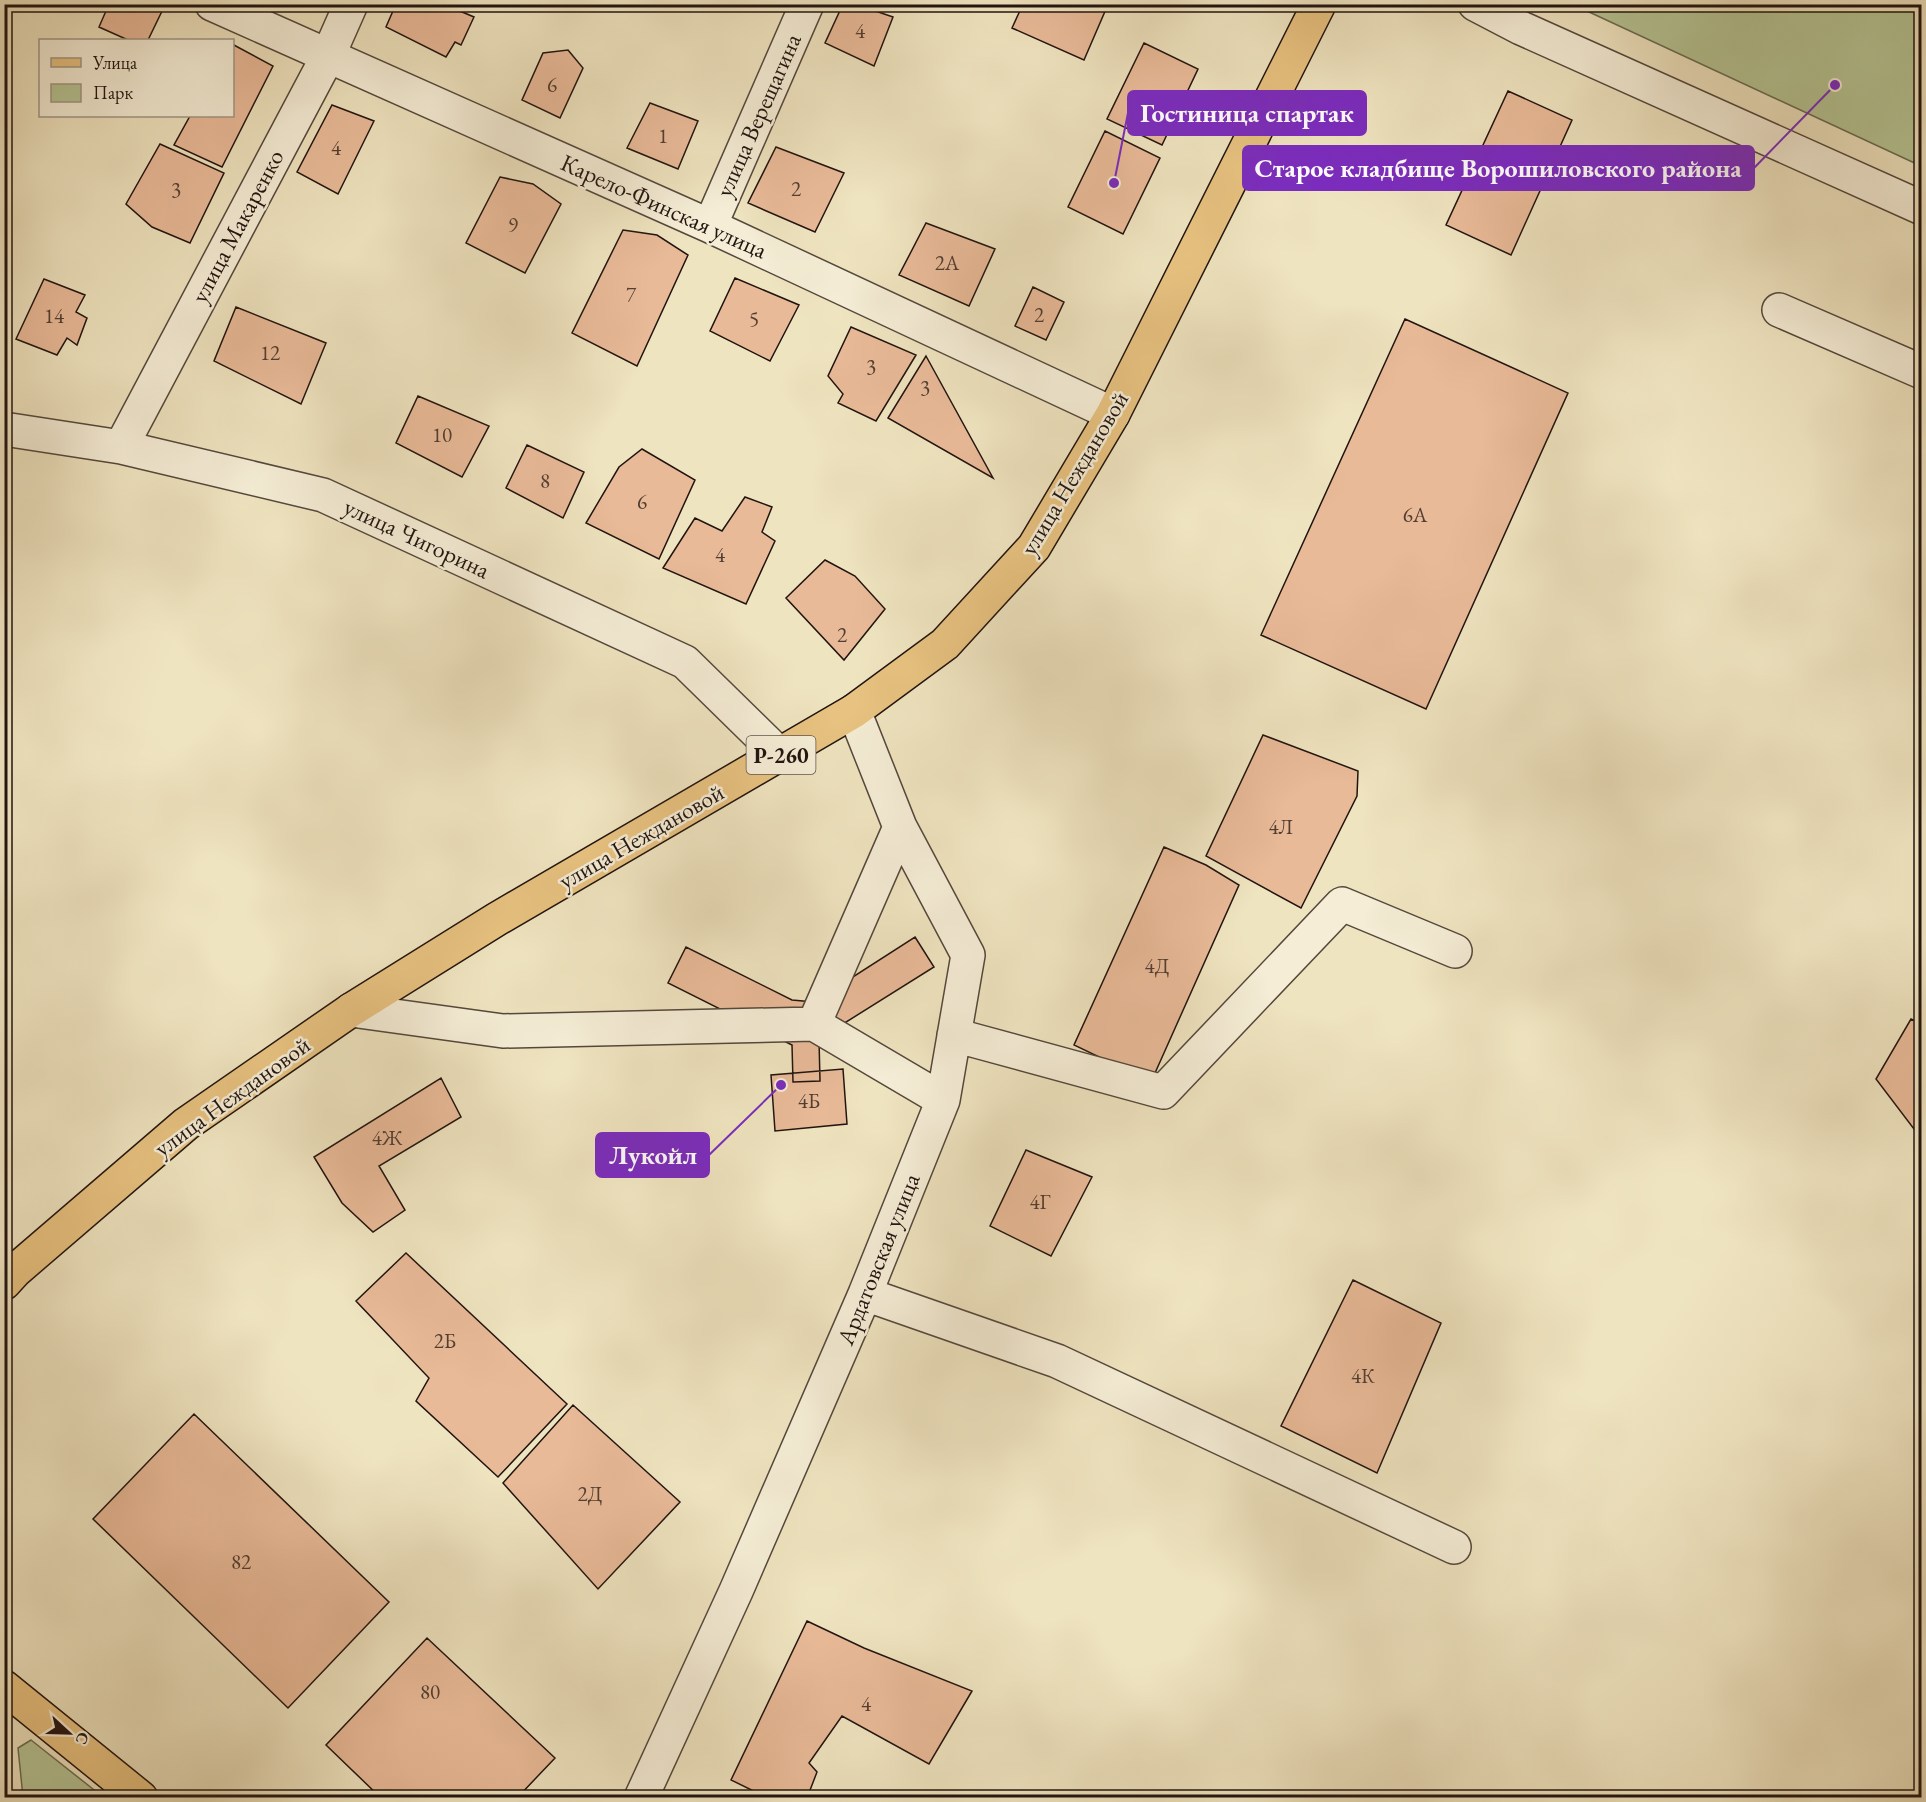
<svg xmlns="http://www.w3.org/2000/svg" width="1926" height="1802" font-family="'EB Garamond',serif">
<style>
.green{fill:#b6c595;stroke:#6b6c52;stroke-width:1.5}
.building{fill:#e9ba98;stroke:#201410;stroke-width:1.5}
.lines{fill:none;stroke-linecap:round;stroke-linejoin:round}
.minor-casing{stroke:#54483c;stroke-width:36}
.major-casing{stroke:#201410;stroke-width:36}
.highway-casing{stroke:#201410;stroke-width:36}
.minor{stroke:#f5edd6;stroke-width:33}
.major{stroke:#e8c280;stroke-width:33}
.highway{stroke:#e8c280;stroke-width:33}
.labels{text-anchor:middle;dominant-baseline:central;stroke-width:5;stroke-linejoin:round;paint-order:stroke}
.number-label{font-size:21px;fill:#523e32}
.shield{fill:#f5edd6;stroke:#60554b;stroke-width:1.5}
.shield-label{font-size:22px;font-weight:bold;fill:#201410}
.street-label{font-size:24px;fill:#201410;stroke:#f5edd6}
.leader{fill:none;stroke:#7b2cbf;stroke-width:2}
.callout-dot{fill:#7b2cbf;stroke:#f5edd6;stroke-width:2}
.callout{fill:#7b2cbf;stroke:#7b2cbf;stroke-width:2}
.callout-label{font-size:26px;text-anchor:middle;font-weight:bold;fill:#fff}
</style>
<rect width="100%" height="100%" fill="#efe4c0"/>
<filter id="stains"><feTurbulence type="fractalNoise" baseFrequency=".00333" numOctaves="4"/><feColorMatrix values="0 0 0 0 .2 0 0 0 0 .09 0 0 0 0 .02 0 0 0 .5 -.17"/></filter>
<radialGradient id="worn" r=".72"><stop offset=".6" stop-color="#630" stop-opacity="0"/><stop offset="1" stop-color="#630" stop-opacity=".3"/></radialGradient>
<path class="green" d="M1574 5H1921V166Z
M31 1740 103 1797H23L18 1748Z"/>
<path class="building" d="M109 4H153L163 9 148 40H128L99 27Z
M396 4H449L448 6 474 17 461 45 455 42 446 57 386 27Z
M843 4H855L893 17 874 66 825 43Z
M1023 4H1097L1106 9 1084 60 1012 28Z
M1144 43 1198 69 1162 145 1107 119Z
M232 44 273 66 222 167 174 145 190 116H232Z
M568 50 583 68 560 118 522 100 543 53Z
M1508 91 1572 120 1511 255 1446 225Z
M650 103 698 121 678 169 627 148Z
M332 105 374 121 338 194 297 172Z
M1105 131 1160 158 1123 234 1068 207Z
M160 144 224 173 190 243 152 227 126 204Z
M776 147 844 173 815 232 748 203Z
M500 177 533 184 561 204 525 273 466 243Z
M926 223 995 249 969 306 899 275Z
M623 230 657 235 688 255 637 366 572 333Z
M735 278 799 305 770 361 710 331Z
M44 279 85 295 76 312 87 318 77 345 67 338 57 355 16 339Z
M1033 287 1064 302 1046 340 1015 326Z
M236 307 326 343 301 404 214 361Z
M1405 319 1568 393 1426 709 1261 635Z
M851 327 916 355 876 421 838 403 843 394 828 376Z
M926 356 993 478 888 418Z
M418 396 489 426 462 477 396 443Z
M527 445 584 472 563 518 506 488Z
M642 449 695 480 659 559 586 523 619 467Z
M745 497 772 507 762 532 775 541 746 604 663 568 695 518 722 531Z
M825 560 855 576 885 609 844 660 786 598Z
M1263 735 1358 771 1357 796 1301 908 1206 856Z
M1164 847 1206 865 1239 885 1151 1082 1074 1045Z
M915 937 934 967 819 1039 820 1081 793 1082 792 1045 668 983 686 947 792 1000 814 1002Z
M1911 1019 1922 1024V1136L1917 1133 1876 1079Z
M843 1069 847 1124 775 1131 771 1075Z
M441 1078 461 1117 379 1166 405 1210 373 1232 342 1203 314 1157Z
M1026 1150 1092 1177 1051 1256 990 1226Z
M406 1253 567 1404 498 1477 416 1401 429 1378 356 1301Z
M1353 1280 1441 1323 1377 1473 1281 1426Z
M573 1405 680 1502 598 1589 503 1483Z
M194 1414 389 1602 288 1708 93 1519Z
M807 1621 864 1648 972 1691 929 1764 842 1716 809 1763 817 1772 807 1798H768L731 1780Z
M427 1638 555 1758 517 1798H381L326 1745Z"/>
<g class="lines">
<g class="minor-casing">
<path id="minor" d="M212 4 710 226 1113 414
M1475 4 1521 28 1922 208
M710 226 807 4
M1779 310 1922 372
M4 429 121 447 323 495 685 662 780 755
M121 447 328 56 351 4
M351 1010 503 1031 814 1024 943 1100
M814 1024 900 827
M954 1035 1163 1092 1342 904 1455 951
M865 1294 1057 1361 1454 1547
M641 1798 736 1591 865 1294 943 1100 968 955 900 827 854 711"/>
</g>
<g class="major-casing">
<path id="major" d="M4 1687 141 1798"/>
</g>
<g class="highway-casing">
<path id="highway" d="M4 1283 15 1271 186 1124 351 1010 497 919 854 711 945 644 1034 547 1113 414 1319 4"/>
</g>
<use href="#minor" class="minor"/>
<use href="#major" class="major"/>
<use href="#highway" class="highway"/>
</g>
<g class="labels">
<g class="number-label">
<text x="860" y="30">4</text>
<text x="552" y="84">6</text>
<text x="663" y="135">1</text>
<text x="336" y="147">4</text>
<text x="796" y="188">2</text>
<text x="176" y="189">3</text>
<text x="513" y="224">9</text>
<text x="947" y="262">2А</text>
<text x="631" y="294">7</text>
<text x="1039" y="314">2</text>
<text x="54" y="315">14</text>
<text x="754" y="318">5</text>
<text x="270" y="352">12</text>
<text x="871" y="366">3</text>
<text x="925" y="387">3</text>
<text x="442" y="434">10</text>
<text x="545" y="480">8</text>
<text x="642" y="501">6</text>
<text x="1415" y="514">6А</text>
<text x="720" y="554">4</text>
<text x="842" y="634">2</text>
<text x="1281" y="826">4Л</text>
<text x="1157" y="965">4Д</text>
<text x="809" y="1100">4Б</text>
<text x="387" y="1137">4Ж</text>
<text x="1040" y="1201">4Г</text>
<text x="445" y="1340">2Б</text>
<text x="1363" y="1375">4К</text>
<text x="590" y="1493">2Д</text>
<text x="241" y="1561">82</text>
<text x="430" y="1691">80</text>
<text x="866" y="1703">4</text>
</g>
<rect class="shield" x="746.5" y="736" width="69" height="38" rx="4.5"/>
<g class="shield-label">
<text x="781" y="755">Р-260</text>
</g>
<g class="street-label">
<text transform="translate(758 115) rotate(-66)">улица Верещагина</text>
<text transform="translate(664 206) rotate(24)">Карело-Финская улица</text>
<text transform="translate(237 226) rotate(-62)">улица Макаренко</text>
<text transform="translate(1074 473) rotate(-59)">улица Неждановой</text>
<text transform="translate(417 538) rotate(25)">улица Чигорина</text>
<text transform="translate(641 836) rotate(-30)">улица Неждановой</text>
<text transform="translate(232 1096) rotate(-36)">улица Неждановой</text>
<text transform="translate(878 1259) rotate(-68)">Ардатовская улица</text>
</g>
</g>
<path class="leader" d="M1114 183L1128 113M1835 85L1754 168M781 1085L709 1155"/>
<g class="callout-dot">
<circle cx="1114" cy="183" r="6"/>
<circle cx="1835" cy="85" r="6"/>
<circle cx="781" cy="1085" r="6"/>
</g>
<g class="callout">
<rect x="1128" y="91" width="238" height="44" rx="6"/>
<rect x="1243" y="146" width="511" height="44" rx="6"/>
<rect x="596" y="1133" width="113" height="44" rx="6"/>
</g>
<g class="callout-label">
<text x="1247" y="122">Гостиница спартак</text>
<text x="1498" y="177">Старое кладбище Ворошиловского района</text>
<text x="653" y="1164">Лукойл</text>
</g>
<rect width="1926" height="1802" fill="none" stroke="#efe4c0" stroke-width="24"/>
<rect x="6" y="6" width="1914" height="1790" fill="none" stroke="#201410" stroke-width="3"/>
<rect x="12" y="12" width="1902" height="1778" fill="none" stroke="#201410" stroke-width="1.5"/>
<rect x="39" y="39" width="195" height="78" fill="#f5edd6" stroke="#a09687" stroke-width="1.5"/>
<rect x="51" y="58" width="30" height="9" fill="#e8c280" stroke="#a09687" stroke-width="1.5"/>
<text x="93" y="69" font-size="18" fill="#201410">Улица</text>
<rect x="51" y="84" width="30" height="18" fill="#b6c595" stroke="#a09687" stroke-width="1.5"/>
<text x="93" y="99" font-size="18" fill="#201410">Парк</text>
<g transform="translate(69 1733) rotate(112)" stroke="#f5edd6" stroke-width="4.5" paint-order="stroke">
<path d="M0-4.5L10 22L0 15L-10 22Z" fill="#201410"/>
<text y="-9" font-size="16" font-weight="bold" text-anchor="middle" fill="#201410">С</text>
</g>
<rect width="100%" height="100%" filter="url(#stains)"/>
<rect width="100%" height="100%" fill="url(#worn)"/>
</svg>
